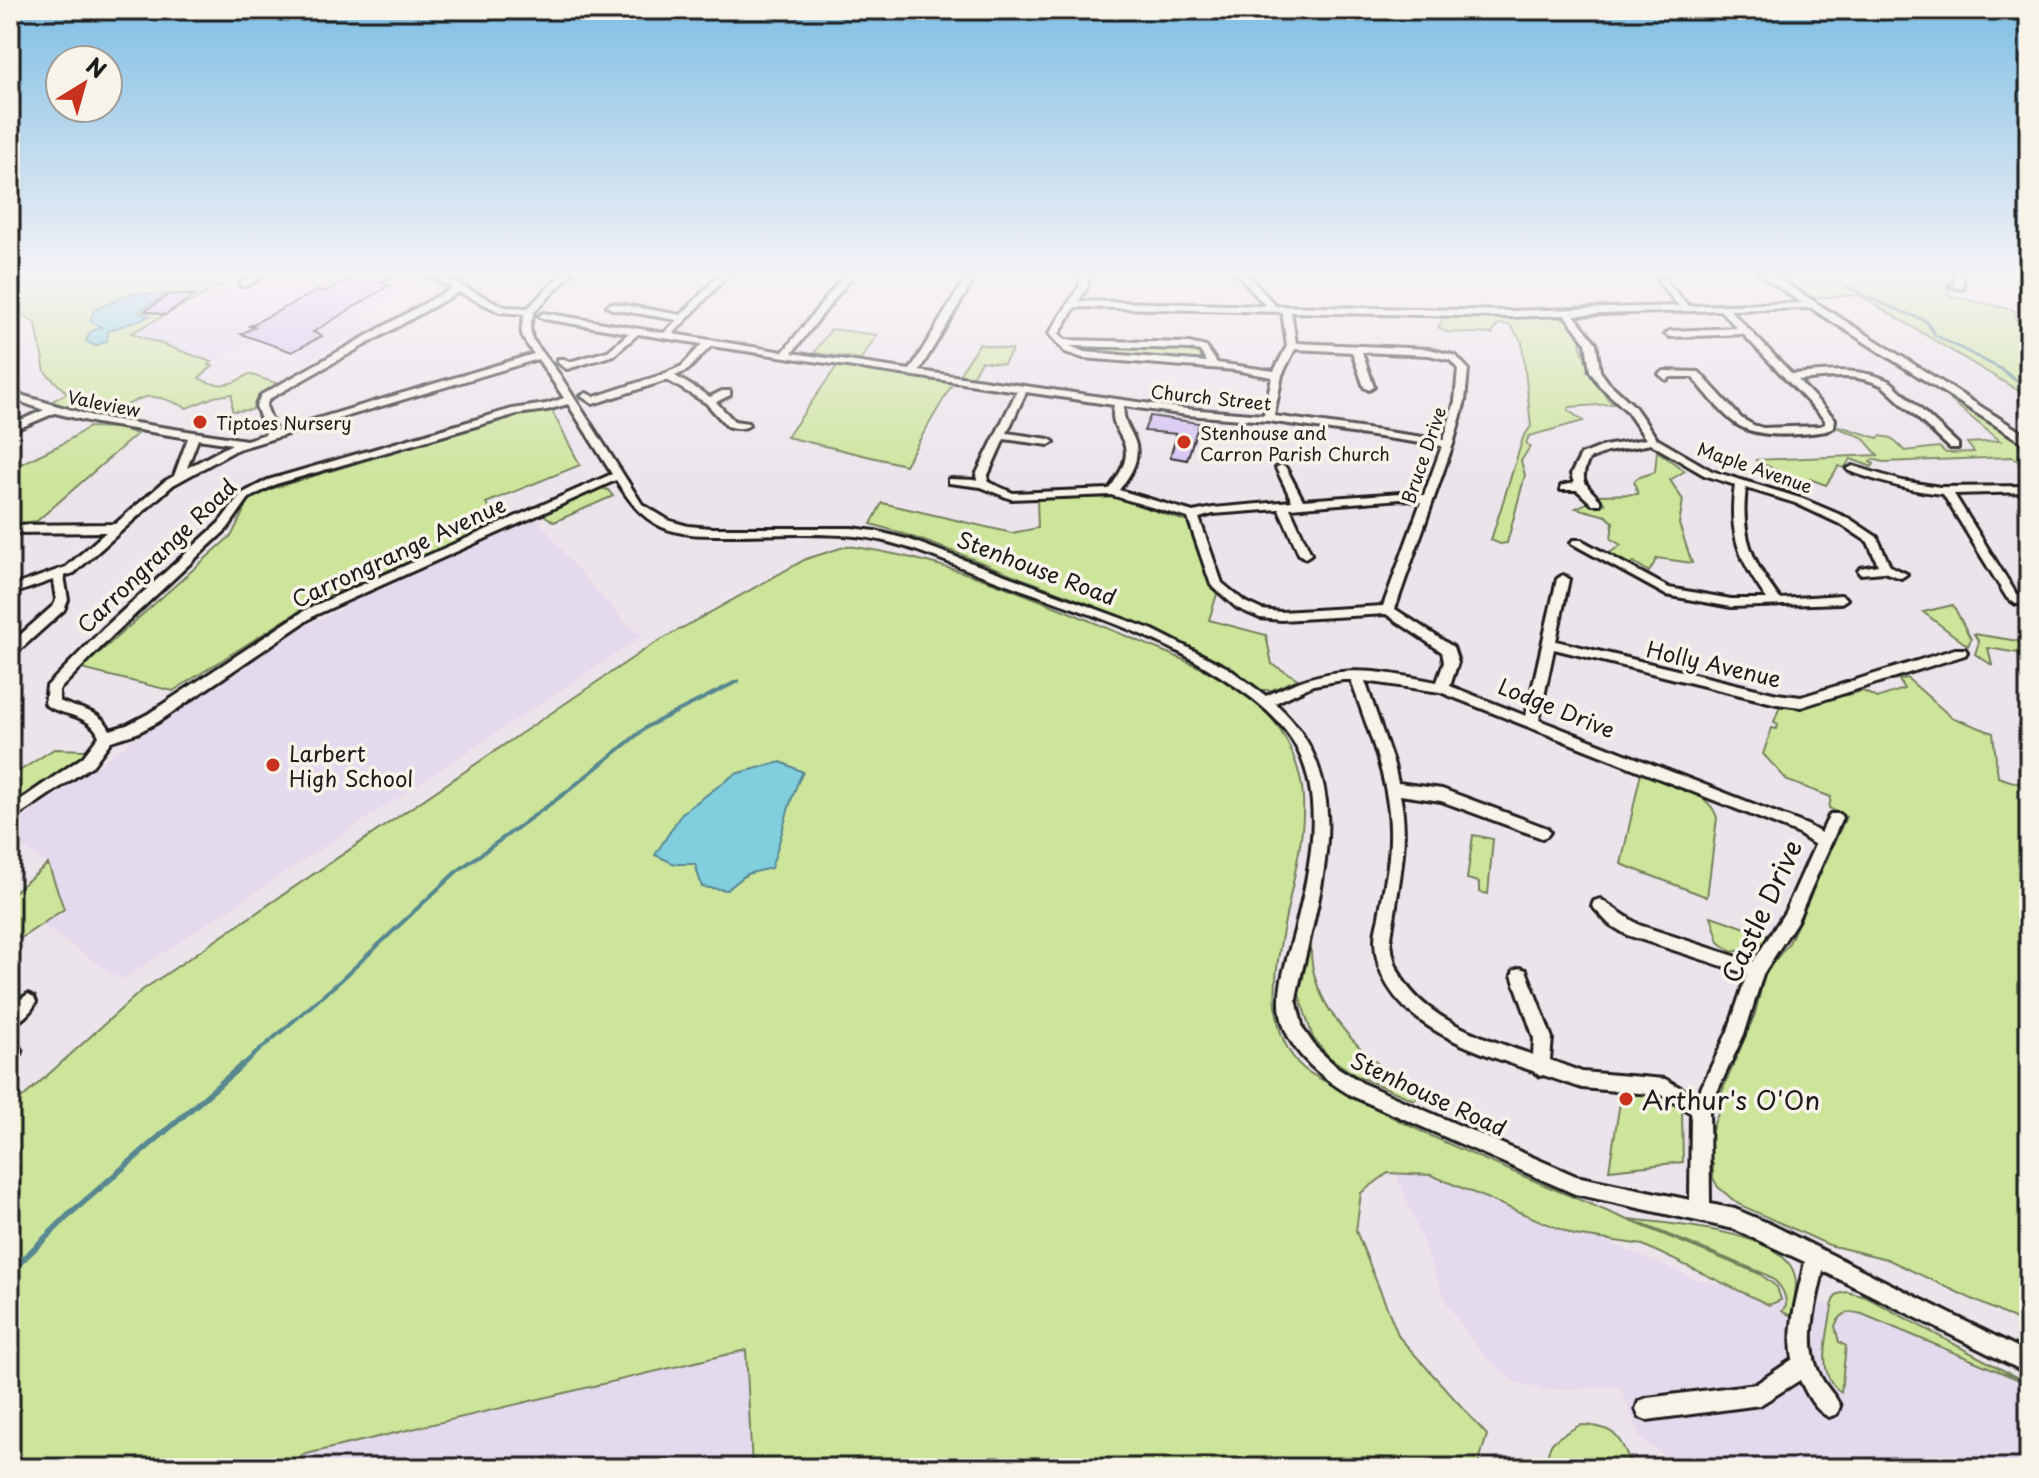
<svg xmlns="http://www.w3.org/2000/svg" width="2039" height="1478" font-family="'Playpen Sans',sans-serif">
<style>
.built{fill:#e4daed}
.green{fill:#cce59b;stroke:#74805c;stroke-width:2}
.water{fill:#80cede;stroke:#588790;stroke-width:2}
.lines{fill:none;stroke-linecap:round;stroke-linejoin:round}
.stream-far2{stroke:#588790;stroke-width:3}
.stream-far1{stroke:#588790;stroke-width:4}
.stream{stroke:#588790;stroke-width:6}
.building{fill:#d3c1f2;stroke:#1c1c1c;stroke-width:2}
.minor-casing{stroke:#1c1c1c;stroke-width:6}
.minor{fill:#f7f3e8;fill-rule:evenodd}
.poi-dot{fill:#c8321e;stroke:#f7f3e8;stroke-width:3}
.labels{text-anchor:middle;dominant-baseline:central;stroke-width:7;stroke-linejoin:round;paint-order:stroke}
.far-street-label{font-size:18px;fill:#1c1c1c;stroke:#f7f3e8}
.far-poi-label{font-size:18px;fill:#1c1c1c;stroke:#f7f3e8;text-anchor:start}
.street-label{font-size:22px;fill:#1c1c1c;stroke:#f7f3e8}
.poi-label{font-size:22px;fill:#1c1c1c;stroke:#f7f3e8;text-anchor:start}
.near-street-label{font-size:26px;fill:#1c1c1c;stroke:#f7f3e8}
.near-poi-label{font-size:26px;fill:#1c1c1c;stroke:#f7f3e8;text-anchor:start}
</style>
<rect width="100%" height="100%" fill="#ece4eb"/>
<filter id="ink" filterUnits="userSpaceOnUse"><feTurbulence type="fractalNoise" baseFrequency=".0125" numOctaves="2"/><feDisplacementMap in="SourceGraphic" scale="16" xChannelSelector="R" yChannelSelector="G"/><feConvolveMatrix kernelMatrix="1 2 1 2 8 2 1 2 1" color-interpolation-filters="sRGB"/></filter>
<g filter="url(#ink)">
<path class="built" d="M266 273H499L478 277 458 274 446 283 430 279 360 316 385 325 354 341 348 339 312 359 255 339 212 362 132 333Z
M534 513 569 560 624 621 643 636 122 980 42 925 21 938 10 932V895L48 864 10 839V827L271 642 340 610 349 595Z
M1387 1150 1696 1279 1852 1310 2029 1384V1468H1685L1641 1440 1620 1387 1546 1390 1514 1382 1480 1352 1447 1304Z
M746 1350 752 1468H292L302 1455Z"/>
<path class="green" d="M10 273H142L188 283 222 285 131 333 212 362 208 365 213 366 199 378C217 388 232 386 249 374L279 384 256 399 252 410 232 411V394L214 397 187 408C143 388 144 397 103 418L49 403 67 393 45 372 36 324 10 306Z
M1770 273H1924L1955 280 1946 283 1950 296 2014 310 2016 320 2029 322V330L2019 332 2029 338V397L1859 295 1810 298Z
M1441 316 1558 317 1567 320 1583 338 1580 343C1588 367 1595 387 1613 404L1570 407 1568 410 1583 421 1529 436 1526 443 1530 447 1521 461 1525 475 1507 543 1500 544 1491 540 1523 438 1531 426 1522 342 1510 325 1498 324 1492 334 1446 332 1438 327 1442 321Z
M831 329 877 335 861 359 814 353Z
M979 344 1012 350 1004 364 981 361 972 377 959 375Z
M1077 345V348L1107 349V346L1184 347 1200 350 1207 361 1087 354 1067 346Z
M837 366 953 383 905 465 787 437Z
M1938 390 2023 443 2019 445 2029 451V471L2013 457 1883 462 1873 459 1870 462 1874 464 1872 467 1851 459 1844 468 1839 466 1826 485 1810 479 1802 482 1795 493 1780 488 1789 476 1755 460 1878 455 1862 437 1838 428 1839 426 1878 438 1880 436 1891 438 1905 451 1939 447 1946 453 1974 452 1967 443 2000 441Z
M551 409 580 465 486 503 502 524 317 600 173 691 81 669 232 535 248 502 261 492 514 415Z
M89 427 119 428 137 434 37 521 10 524V508L17 502 10 495 14 484 10 469 62 444Z
M1657 451 1685 471 1670 480 1683 500 1679 524 1692 563 1657 558 1649 572 1634 562 1627 566 1608 554 1621 545 1611 539 1613 522 1606 516 1576 508 1589 502 1596 506 1605 504 1597 495 1638 494 1634 482 1637 478 1655 472Z
M601 488 608 490 613 496 554 522 544 515Z
M1114 497 1188 522 1217 594 1209 620 1266 635 1272 664 1298 679 1272 690H1257C1187 641 1107 610 1026 580 975 560 924 539 871 524L882 503 1012 533 1038 528 1037 499Z
M847 546C944 558 1037 598 1126 636 1172 655 1224 673 1262 708 1281 726 1294 752 1300 777 1321 860 1233 1004 1303 1068 1312 1076 1327 1082 1338 1088 1377 1110 1416 1130 1458 1148 1558 1192 1659 1233 1760 1274L1777 1287 1781 1300 1769 1305 1643 1245 1574 1235 1431 1175 1388 1173 1361 1193 1356 1231 1399 1337 1487 1435 1477 1468H752L746 1350 302 1455 292 1468H10V1109L141 991 650 646 806 559Z
M1953 605 1971 639 1968 646 1923 612Z
M1974 634 2018 641 2024 654 1988 648 1992 665 1975 654 1979 642Z
M1907 678 1951 717 1993 733 1998 777 2029 787V1326L1887 1259 1829 1245 1738 1204 1718 1187 1713 1178V1164L1707 1158 1713 1126 1722 1104 1718 1101 1755 1014 1765 973 1789 943 1846 817 1829 808 1831 797 1788 781 1763 754 1772 728 1777 729 1778 724 1774 722 1780 706 1795 707 1863 691 1877 698 1904 689 1899 680Z
M54 749 86 750 79 762 10 812V777Z
M1641 772C1665 781 1709 790 1717 818L1707 897 1621 864Z
M1473 835 1493 839 1488 894 1479 892V882L1467 879Z
M48 864 64 909 21 938 10 932V895Z
M1320 877C1317 901 1308 941 1312 964 1321 1022 1376 1065 1420 1096L1414 1100 1355 1075 1329 1057 1313 1038 1298 991Z
M1711 916 1769 936 1761 947 1732 952 1719 942Z
M1632 1095C1652 1095 1670 1093 1682 1112L1683 1162 1609 1170 1620 1102H1633Z
M1629 1219C1667 1224 1780 1230 1794 1273 1799 1286 1793 1302 1791 1316L1782 1311 1786 1305C1786 1290 1778 1281 1765 1274Z
M1847 1292 1866 1297 2029 1384 1862 1314C1849 1310 1840 1313 1835 1326L1839 1342 1846 1346 1841 1392C1813 1374 1830 1328 1833 1300L1838 1294Z
M1580 1425C1617 1426 1619 1437 1633 1468H1548C1545 1439 1558 1438 1580 1425Z"/>
<path class="water" d="M133 293 165 295 138 312 150 316 108 331 107 341 95 346 86 341 90 332 101 327 90 321 94 310Z
M781 762 803 772C787 802 783 836 771 868L747 874 727 890 702 887 695 864H675L655 855 682 813 735 774Z"/>
<g class="lines">
<path class="stream-far2" d="M1823 273 1869 298 1926 321 1935 335 2001 369 2029 390"/>
<path class="stream-far1" d="M240 1067 340 981 456 872 564 794 648 726 738 681"/>
<path class="stream" d="M10 1272 71 1213 242 1065"/>
</g>
<path class="building" d="M371 273H402L381 282 390 285 313 332 322 336 292 352 241 334 255 327 249 326 319 290 325 292 358 275Z
M170 294 195 295 165 315 145 311Z
M1150 416 1199 423 1187 460 1170 457 1177 434 1144 431Z"/>
<g class="lines">
<g class="minor-casing">
<path id="minor" d="M256 273H267L247 286H241V282Z
M424 273H436L505 307 528 308 563 273H572L534 312 530 326 532 339 559 374 642 504 670 521 688 526 711 528H852L875 531 910 540 1153 630 1228 668 1266 696C1334 662 1366 669 1437 682L1444 662 1442 652 1386 614 1281 620 1260 618 1237 608 1211 585 1188 518 1111 495 1011 499 981 487 949 483V479L977 480 976 475 1017 391 711 346 688 370 675 376 710 397 722 391H730V395L716 402 734 421 748 423 749 425C744 430 734 428 727 426L706 403 667 380 593 404 581 396 586 393 594 397 664 374 682 366 702 344 638 334 614 355 567 369 558 363V359H564L569 362 608 351 629 333 544 319 539 316 544 313 664 333 677 320 612 309 607 306 612 303 681 315 721 273H730L673 334 783 352 846 273H855L792 353 910 370 969 273H978L919 371 1187 409 1264 415 1272 377 1235 370 1083 358 1065 352 1049 334 1080 285 1081 273H1089L1088 285 1079 301 1266 306 1236 273H1245L1276 306 1510 311 1679 306 1657 281 1661 278 1667 279V283L1689 306 1802 303 1758 273H1769L2029 437V445L2025 444 1811 308 1730 310 1792 374C1826 372 1859 366 1891 382L1958 444V448H1950L1883 386C1856 372 1827 378 1798 380L1835 419 1834 427 1826 431C1800 435 1756 439 1735 423 1719 411 1706 392 1692 377H1671L1666 380 1659 374 1664 371 1699 372 1741 418 1753 425 1763 428 1820 426 1825 424V420L1743 334 1670 337 1665 334 1670 331 1737 328 1720 310 1574 315 1596 343 1600 371 1608 382 1634 406 1657 439 1712 471 1803 499 1850 519 1877 537 1890 566 1907 574 1901 578 1884 572 1860 574 1858 571 1860 568 1878 565 1868 542 1842 525 1795 503 1746 488C1740 535 1752 562 1780 599L1841 595 1847 599 1841 603 1731 607 1666 595 1571 543 1573 540H1581L1669 588 1731 599H1767C1739 560 1728 533 1735 485L1704 475 1651 444 1607 452 1589 459C1579 481 1584 483 1600 500V504H1592L1577 490H1561V486L1574 483 1571 474 1581 455 1604 446 1646 439 1626 410 1600 386 1590 371 1586 343 1565 315 1510 317 1291 312 1296 343 1429 349 1456 356 1468 369 1465 401 1453 444 1395 609 1453 647 1458 662 1450 686 1526 716 1557 579 1563 575 1569 579 1556 641 1777 694 1801 697 1955 649H1965L1967 652 1965 655 1801 707 1777 704 1554 649 1539 720 1807 825 1821 833 1830 814H1840L1842 818 1797 921 1763 974 1745 1032 1709 1109 1710 1204 1735 1209 1770 1224 2029 1353V1374L1823 1271C1816 1304 1804 1342 1819 1373 1824 1386 1835 1394 1840 1406L1837 1414 1829 1417C1814 1410 1807 1394 1800 1380L1760 1405 1647 1420 1639 1417 1636 1409 1639 1401 1647 1398 1756 1384 1793 1359C1787 1327 1798 1294 1805 1262L1734 1229 1575 1194 1352 1096C1317 1075 1278 1044 1280 999 1280 975 1292 945 1297 922 1312 861 1328 784 1285 730 1268 708 1243 691 1220 676 1152 631 1069 608 993 579 947 563 903 541 855 536 812 532 770 535 728 535 706 535 682 536 662 527 640 517 629 500 616 480L315 615 158 722 137 733 111 741 93 765 10 821V807L83 757 99 736C91 715 65 716 47 706L45 703 47 686 103 629 219 523 241 494 268 480 512 409 546 404 564 398 538 359 238 449 173 485 74 573 64 576 68 600 64 610 15 654 10 656V644L54 605 56 600 53 580 10 595V587L66 567 106 532 10 533V525L115 524 165 481 174 476 188 438 96 423 55 413 10 432V425L44 410 10 398V392L96 417 246 440 266 434 256 406 261 395 452 288ZM459 292 500 312 525 314C518 334 522 338 534 354L276 431 266 406 269 399ZM1075 307 1282 312 1287 346 1274 371 1217 363 1206 347 1189 343 1065 340 1059 334ZM1070 346 1189 349 1200 351 1207 362 1084 352ZM1295 349 1352 352 1364 387 1369 390 1374 387 1362 352 1429 355 1450 360 1458 369 1455 401 1444 440 1274 416 1282 375ZM1026 392 1114 405C1106 440 1148 438 1109 489L1013 493 988 482V475L1004 439 1049 445 1054 442 1049 439 1007 433ZM568 404 612 474 307 609 148 714 127 725 110 730C100 709 78 710 59 701V690L113 635 227 529 249 498 276 484 517 414 547 410ZM1124 406 1187 415 1268 421 1442 446 1424 495 1401 493 1303 500 1286 468 1281 465 1276 468 1292 501 1213 508 1193 512 1119 490C1131 474 1143 457 1133 437 1128 426 1122 419 1124 406ZM198 439 232 444 187 468ZM1401 499 1421 502 1383 606 1281 612 1262 610 1245 602 1222 583 1199 518 1213 514 1279 509 1299 554 1305 558 1311 554 1290 508ZM1343 680H1351C1368 731 1392 784 1390 839 1390 865 1383 891 1379 917 1377 924 1375 933 1375 941 1377 1021 1471 1050 1533 1071L1540 1076 1543 1075 1582 1088 1662 1095 1691 1113 1690 1200 1576 1176 1364 1084 1337 1067 1316 1048 1303 1029 1296 999C1316 899 1365 783 1275 703L1313 685ZM1365 681 1440 692 1797 833 1815 845 1785 912 1753 962 1639 925 1600 899 1594 901 1592 906 1609 924 1627 935 1747 974 1728 1031 1697 1097 1665 1079 1582 1072 1550 1060 1552 1038 1526 970 1520 968 1514 970 1512 975 1534 1038 1533 1055C1478 1036 1396 1012 1391 942 1391 931 1395 917 1396 905 1402 867 1408 833 1400 795L1441 801 1542 838 1547 836 1550 832 1547 828 1442 789 1398 783 1394 765Z
M1955 273H1963V289L1950 286 1955 284Z
M1853 466 1902 481 1940 487 2029 486V492L1954 494 2015 592 2026 601 2024 604H2016L2007 598 1943 494C1910 491 1880 482 1849 471L1847 469Z
M28 994 34 997 36 1002C32 1012 20 1022 10 1026V1007Z
M10 1043 19 1046 22 1052 19 1058 10 1059Z"/>
</g>
<use href="#minor" class="minor"/>
</g>
</g>
<linearGradient id="sky" x2="0" y2="1"><stop stop-color="#7ebee4"/><stop offset="0.57" stop-color="#f6f3f6"/><stop offset="1" stop-color="#f6f3f6" stop-opacity="0"/></linearGradient>
<rect width="2039" height="480" fill="url(#sky)"/>
<g class="poi-dot">
<circle cx="200" cy="422" r="8"/>
<circle cx="1184" cy="442" r="8"/>
<circle cx="273" cy="765" r="8"/>
<circle cx="1626" cy="1099" r="8"/>
</g>
<g class="labels">
<g class="far-street-label">
<text transform="translate(1211 397) rotate(6)">Church Street</text>
<text transform="translate(104 403) rotate(11)">Valeview</text>
<text transform="translate(1423 455) rotate(-71)">Bruce Drive</text>
<text transform="translate(1755 467) rotate(19)">Maple Avenue</text>
</g>
<g class="far-poi-label">
<text x="216" y="422">Tiptoes Nursery</text>
<text x="1200" y="432">Stenhouse and<tspan x="1200" dy="21">Carron Parish Church</tspan></text>
</g>
<g class="street-label">
<text transform="translate(398 551) rotate(-25)">Carrongrange Avenue</text>
<text transform="translate(156 555) rotate(-44)">Carrongrange Road</text>
<text transform="translate(1037 567) rotate(21)">Stenhouse Road</text>
<text transform="translate(1714 663) rotate(13)">Holly Avenue</text>
<text transform="translate(1557 707) rotate(22)">Lodge Drive</text>
<text transform="translate(1429 1093) rotate(25)">Stenhouse Road</text>
</g>
<g class="poi-label">
<text x="289" y="752">Larbert<tspan x="289" dy="25">High School</tspan></text>
</g>
<g class="near-street-label">
<text transform="translate(1761 911) rotate(-65)">Castle Drive</text>
</g>
<g class="near-poi-label">
<text x="1642" y="1099">Arthur's O'On</text>
</g>
</g>
<rect width="2039" height="1478" fill="none" stroke="#f7f3e8" stroke-width="40"/>
<rect x="20" y="20" width="1999" height="1438" fill="none" stroke="#1c1c1c" stroke-width="3" filter="url(#ink)"/>
<g transform="translate(84 84) rotate(37)"><circle r="38" fill="#f7f3e8" stroke="#9f9d96" stroke-width="2"/>
<path d="M0-6L14 30L0 20L-14 30Z" fill="#c8321e"/>
<text y="-12" font-size="22" font-weight="bold" text-anchor="middle" fill="#1c1c1c">N</text>
</g>
</svg>
